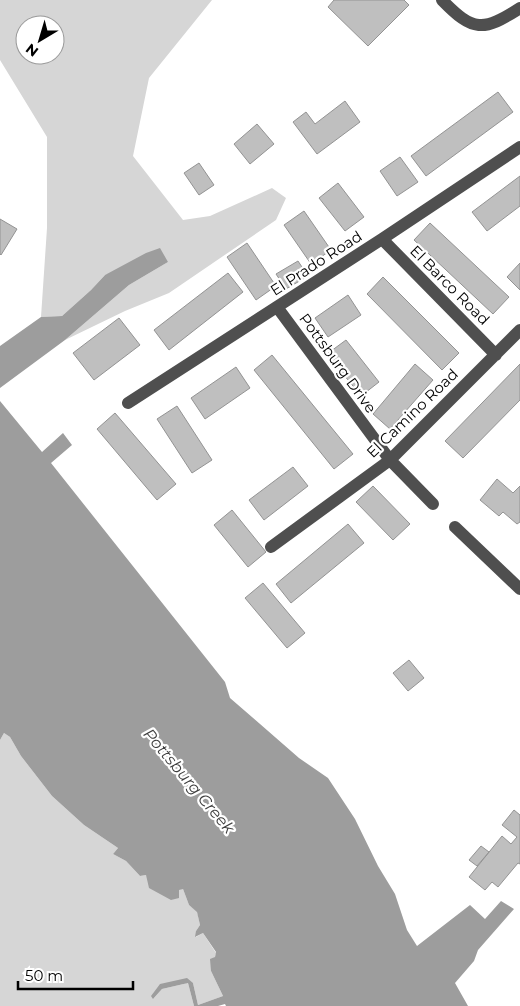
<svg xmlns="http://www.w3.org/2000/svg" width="520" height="1006" font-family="Montserrat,sans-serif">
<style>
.green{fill:#d6d6d6;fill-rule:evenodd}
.water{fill:#9d9d9d}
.building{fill:#bfbfbf;stroke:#939393}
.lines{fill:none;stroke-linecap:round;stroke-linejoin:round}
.minor{stroke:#4f4f4f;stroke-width:12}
.labels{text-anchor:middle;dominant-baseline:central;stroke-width:4.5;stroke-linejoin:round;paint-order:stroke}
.street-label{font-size:15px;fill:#000;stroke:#fff}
.water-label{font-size:16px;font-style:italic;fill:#3e3e3e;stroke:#fff}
</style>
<rect width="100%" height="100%" fill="#fff"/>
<path class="green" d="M0 0H212L149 78 133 156 183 220 210 216 272 188 286 198 276 220 169 293 125 311 65 340 129 285 168 262 105 275 91 290 62 316 41 317 47 228V137L0 60ZM25 25H55V55H25Z
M4 733 10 737 21 756 52 796 84 825 118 848 113 854 126 861 140 876 146 875 178 889H183L189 905 197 911 200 925 196 931V937L203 933 216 953 211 971 223 996 198 1005 193 983 161 984 153 999 162 989 188 983 194 1006H0V740Z"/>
<path class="water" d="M160 248 168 262 129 285 65 340 0 388V346L41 317 62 316 91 290 105 275 146 253Z
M0 401 42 452 63 433 72 445 51 463 225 682 230 698 299 758 328 778 355 819 378 866 395 894 407 930 417 946 470 905 485 919 501 901 514 909 478 950 474 961 455 983 468 1006H226L225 1004 218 1006H194L188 983 162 989 153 999 151 996 160 984 187 978 193 983 198 1005 223 996 211 971 210 959 215 957 216 952 203 933 195 937 196 931 200 925 197 912 189 905 183 889 179 890V898L171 900 149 888 146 875 140 876 126 861 113 854 118 848 84 825 52 796 21 756 10 737 4 733 0 740Z"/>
<path class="building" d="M334 0H404L409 5 368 46 328 7Z
M498 92 513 112 426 176 411 156Z
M345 101 360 122 317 154 293 122 306 112 315 124Z
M257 124 274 144 250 164 234 144Z
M400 157 418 182 397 196 380 171Z
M199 163 214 185 199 195 184 173Z
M520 176V206L487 231 472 212Z
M338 183 364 217 345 231 319 198Z
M304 211 331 250 311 264 284 225Z
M0 219 17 229 1 255 0 254Z
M430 223 509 297 493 314 414 240Z
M247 243 276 286 256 300 227 257Z
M298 261 308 276 286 289 276 274Z
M520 263V290L507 277Z
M228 273 243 292 169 350 154 330Z
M383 277 459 353 442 370 367 294Z
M348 295 361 315 328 337 315 318Z
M119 318 140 345 94 380 73 353Z
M346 340 379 382 361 396 327 354Z
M272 355 353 454 334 469 254 370Z
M415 364 433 380 390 429 373 414Z
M520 364V400L463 458 445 441Z
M236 367 250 388 205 419 191 398Z
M177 406 212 460 192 473 157 419Z
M115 413 176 484 157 500 97 429Z
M293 467 308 486 264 520 249 500Z
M497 479 513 493 520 486V522L517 524 503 512 499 516 480 500Z
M373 486 410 524 393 540 356 502Z
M232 510 266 552 248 567 214 525Z
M348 524 364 543 291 603 276 584Z
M263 583 305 633 287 648 245 598Z
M409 660 424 678 408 691 393 673Z
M514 810 520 815V864L518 863 498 887 492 882 485 890 469 877 502 836 511 844 517 837 502 825Z
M481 846 489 852 477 866 469 860Z"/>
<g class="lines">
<path class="minor" d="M442 0C473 32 483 32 520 8
M382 239 496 355
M277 307 390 460 433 504
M128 403 382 239 520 147
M455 527 520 589
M271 547 390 460 520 330"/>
</g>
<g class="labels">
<g class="street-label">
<text transform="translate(316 263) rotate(-33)">El Prado Road</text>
<text transform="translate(450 285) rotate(45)">El Barco Road</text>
<text transform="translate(338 363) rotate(54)">Pottsburg Drive</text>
<text transform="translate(412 413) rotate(-44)">El Camino Road</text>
</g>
<g class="water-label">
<text transform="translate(189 781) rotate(50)">Pottsburg Creek</text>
</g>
</g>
<g transform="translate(40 40) rotate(218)"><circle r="24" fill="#ffffff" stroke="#999999"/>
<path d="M0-4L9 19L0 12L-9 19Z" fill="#000000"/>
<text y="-8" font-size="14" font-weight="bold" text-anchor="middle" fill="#000000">N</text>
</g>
<path d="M18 981v8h115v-8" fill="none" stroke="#000000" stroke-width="2.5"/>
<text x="25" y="981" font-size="15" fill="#000000" stroke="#ffffff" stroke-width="4" paint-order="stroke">50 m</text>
</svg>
